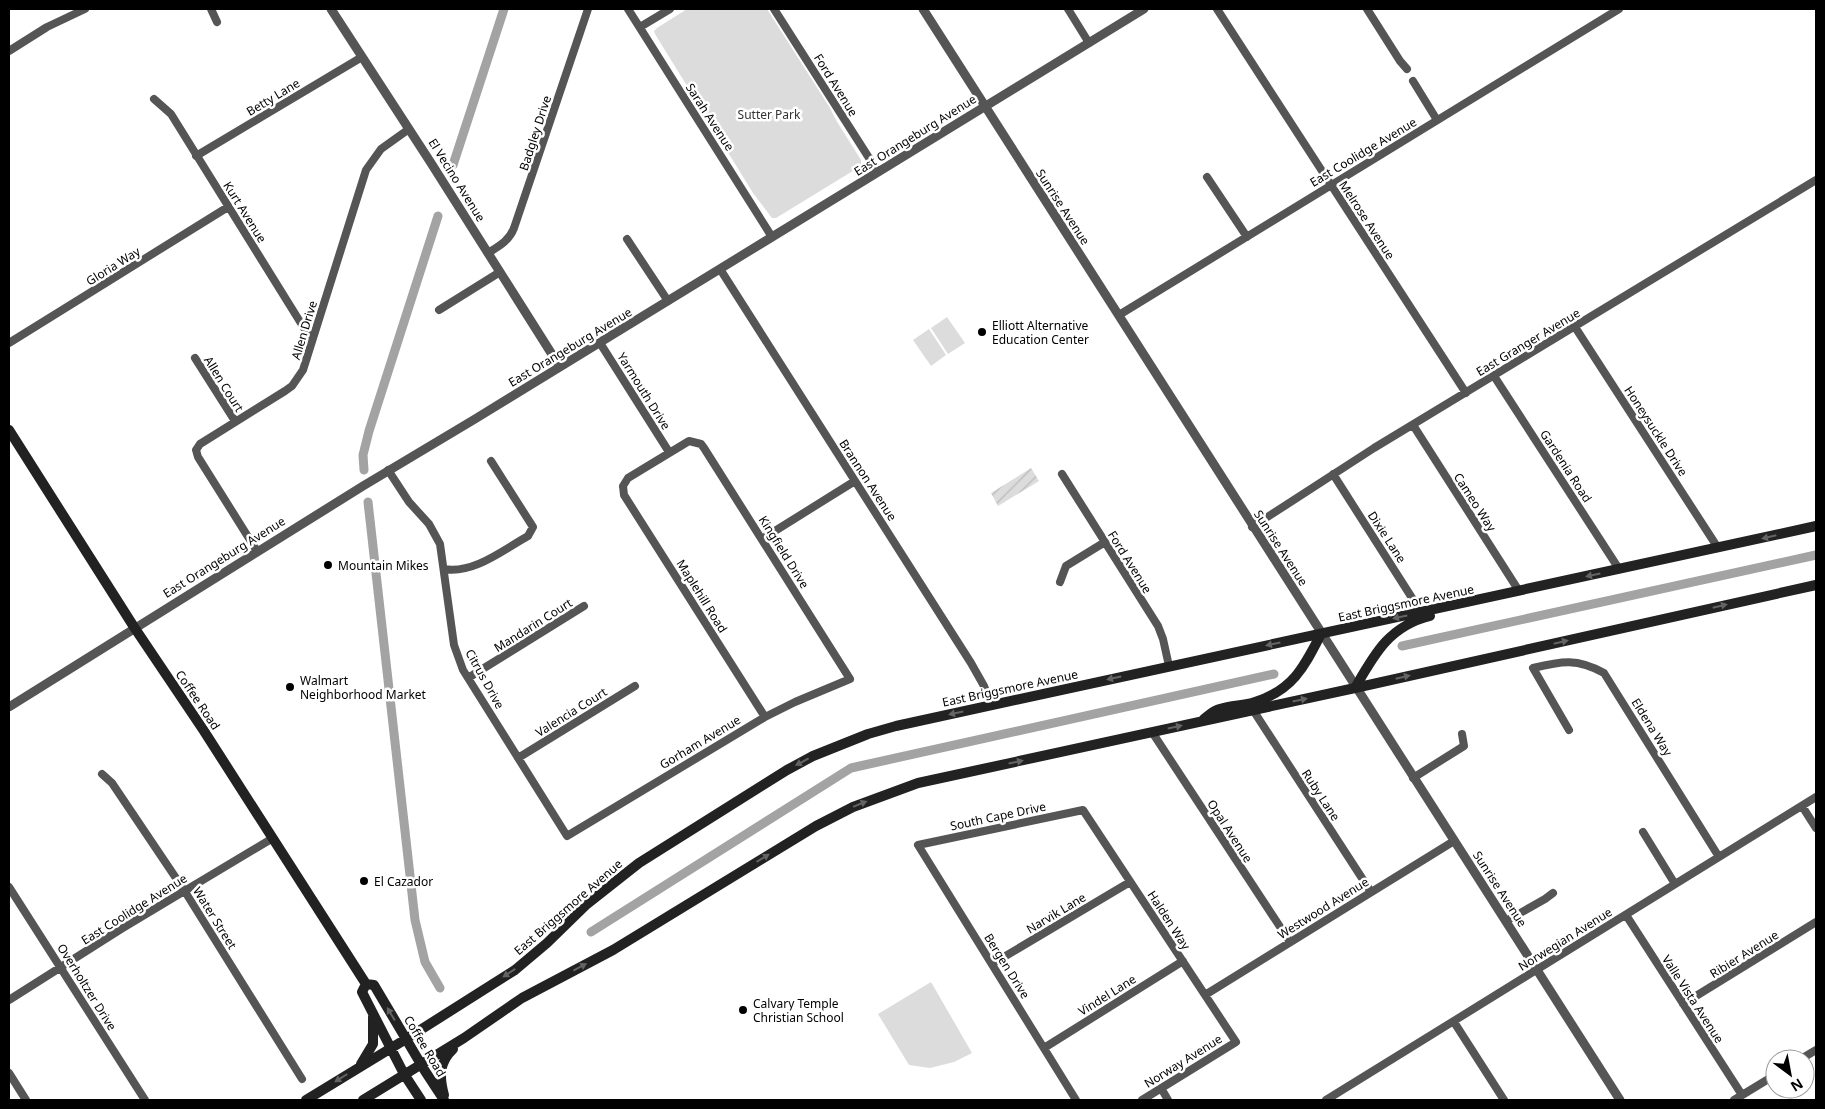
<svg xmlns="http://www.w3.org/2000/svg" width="1825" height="1109" font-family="'Noto Sans',sans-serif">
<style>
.park{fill:#dcdcdc}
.garden{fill:url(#garden-furrows)}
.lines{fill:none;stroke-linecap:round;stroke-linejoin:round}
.canal{stroke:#a3a3a3;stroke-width:9}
.minor{stroke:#555;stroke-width:8}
.tertiary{stroke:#555;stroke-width:9}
.secondary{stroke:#222;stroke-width:10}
.oneway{fill:#646464}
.poi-dot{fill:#000;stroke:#fff;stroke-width:2}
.labels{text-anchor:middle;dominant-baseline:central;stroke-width:5;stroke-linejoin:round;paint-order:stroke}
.street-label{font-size:12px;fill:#000;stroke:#fff}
.park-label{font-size:12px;fill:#333;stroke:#fff}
.poi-label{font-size:12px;fill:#000;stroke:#fff;text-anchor:start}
</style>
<defs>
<pattern id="garden-furrows" width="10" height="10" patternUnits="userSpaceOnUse" patternTransform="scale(1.25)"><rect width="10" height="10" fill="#dcdcdc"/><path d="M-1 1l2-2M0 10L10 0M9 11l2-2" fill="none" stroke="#bbb"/></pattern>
</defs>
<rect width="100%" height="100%" fill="#fff"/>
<path class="park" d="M687 9H767L830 108 836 120 861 160V166L776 218H772L753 193 655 34 654 31 657 28Z
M947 317 965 343 948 354 931 328Z
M929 329 946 355 931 366 913 340Z
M931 982 972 1053 954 1062 930 1068 909 1065 878 1014Z"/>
<path class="garden" d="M1031 468 1039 481 998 506 991 493Z"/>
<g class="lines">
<path class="canal" d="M453 165 504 9
M364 470 363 455 369 431 438 216
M368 502 415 920 425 962 440 988
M1402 646 1816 555
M591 932 851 768 1274 674"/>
<path class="minor" d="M211 9 217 22
M628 9 772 237
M774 9 878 172
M1068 9 1089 43
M1217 9 1466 393
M1367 9 1400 61 1407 69
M640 27 670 9
M9 51 47 27 85 9
M1413 81 1437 120
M154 99 171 114 312 341
M196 156 362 57
M1207 177 1247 237
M627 239 668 301
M488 253C499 246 509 241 514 228L588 9
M720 269 971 663 984 686 991 705
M439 310 500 272
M1119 315 1619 9
M1575 327 1718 548
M9 343 228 207
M600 343 669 452
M195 358 235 421
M1494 376 1619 569
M1413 425 1519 591
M388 470 409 502 429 524 440 544 454 645 463 670 567 836 765 717 795 702 850 679 704 448 701 444 689 441 628 478 623 486 624 495 765 717
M1062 474 1158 626 1163 639 1169 666
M1333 474 1421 612
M1252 527 1374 448 1816 180
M762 539 855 481
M257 551 198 457 196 450 200 444 285 391 292 386 303 370 366 170 381 149 409 129
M444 569C474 574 503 550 528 536L533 527 491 461
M1060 582 1066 566 1105 542
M468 678 584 606
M1253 710 1371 892
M1569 730 1533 668C1562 661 1577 658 1604 673L1719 857
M1152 732 1290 942
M518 758 635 686
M102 774 112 783 184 890 302 1079
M1413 778 1464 746 1462 734
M1802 806 1816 828
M1643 832 1675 884
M9 887 145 1100
M1626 915 1742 1095
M1506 921 1545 899 1553 893
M992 964 1130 882
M1205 995 1454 841
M9 1000 121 929 273 838
M1683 1004 1816 922
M1454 1022 1504 1100
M1044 1048 1183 961
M1801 1059 1816 1050
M9 1073 26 1100
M1161 1088 1168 1100
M1076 1100 918 845 1083 810 1236 1042 1142 1100
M1326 1100 1816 797
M1734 1100 1775 1075"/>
<path class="tertiary" d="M331 9 431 163 560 367
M923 9 1620 1100
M9 707 363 486 475 419 1144 9"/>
<path class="secondary" d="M9 430 134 627 204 731 366 984
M1355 688C1374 655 1389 626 1430 616
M1204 719C1209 715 1214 710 1220 709 1232 705 1244 706 1255 702 1293 690 1304 667 1321 634
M366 984 374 985 425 1071 444 1100
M366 984 362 992 404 1074 421 1100
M361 1064 373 1044V1017
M444 1095C439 1077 439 1062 453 1049
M306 1100 406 1039 515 970 547 943 587 904 639 863 787 770 813 756 868 734 896 726 1816 526
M363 1100 464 1038 522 998 613 950 816 826 853 807 918 783 1355 688 1816 585"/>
</g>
<defs><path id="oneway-solid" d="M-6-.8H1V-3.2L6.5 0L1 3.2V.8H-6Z" transform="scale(1.25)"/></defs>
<g class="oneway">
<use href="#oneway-solid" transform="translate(1769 537) rotate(167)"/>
<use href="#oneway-solid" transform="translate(1593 575) rotate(168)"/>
<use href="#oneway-solid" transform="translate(1720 606) rotate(-13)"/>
<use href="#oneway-solid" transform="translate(1400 617) rotate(168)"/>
<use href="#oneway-solid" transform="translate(1561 642) rotate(-13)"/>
<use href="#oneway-solid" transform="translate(1273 644) rotate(168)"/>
<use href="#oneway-solid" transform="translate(1403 677) rotate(-13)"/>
<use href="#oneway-solid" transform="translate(1114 678) rotate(168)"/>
<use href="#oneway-solid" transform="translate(1300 700) rotate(-12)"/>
<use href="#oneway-solid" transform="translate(956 713) rotate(168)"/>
<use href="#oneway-solid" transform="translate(1175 727) rotate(-12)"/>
<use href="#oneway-solid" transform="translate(802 762) rotate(152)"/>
<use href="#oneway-solid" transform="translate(1016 762) rotate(-12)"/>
<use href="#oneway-solid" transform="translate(860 804) rotate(-22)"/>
<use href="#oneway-solid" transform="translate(763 858) rotate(-31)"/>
<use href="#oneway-solid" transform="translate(580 967) rotate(-28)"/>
<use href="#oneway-solid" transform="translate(509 973) rotate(147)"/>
<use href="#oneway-solid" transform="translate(391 1014) rotate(-121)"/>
<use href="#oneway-solid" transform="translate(341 1078) rotate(148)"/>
</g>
<g class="poi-dot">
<circle cx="982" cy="332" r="5"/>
<circle cx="328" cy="565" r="5"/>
<circle cx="290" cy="687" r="5"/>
<circle cx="364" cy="881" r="5"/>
<circle cx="743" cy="1010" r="5"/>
</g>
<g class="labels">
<g class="street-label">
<text transform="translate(836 85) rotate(58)">Ford Avenue</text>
<text transform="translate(273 97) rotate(-31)">Betty Lane</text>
<text transform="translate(710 117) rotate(57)">Sarah Avenue</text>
<text transform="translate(535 133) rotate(-72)">Badgley Drive</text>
<text transform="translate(915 135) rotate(-32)">East Orangeburg Avenue</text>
<text transform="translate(1363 152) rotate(-31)">East Coolidge Avenue</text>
<text transform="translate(457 180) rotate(58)">El Vecino Avenue</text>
<text transform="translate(1063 207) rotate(57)">Sunrise Avenue</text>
<text transform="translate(245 212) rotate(58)">Kurt Avenue</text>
<text transform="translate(1367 220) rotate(57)">Melrose Avenue</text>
<text transform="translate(113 266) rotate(-32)">Gloria Way</text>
<text transform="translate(304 330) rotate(-73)">Allen Drive</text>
<text transform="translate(1528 342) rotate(-31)">East Granger Avenue</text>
<text transform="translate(570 347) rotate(-31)">East Orangeburg Avenue</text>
<text transform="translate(224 384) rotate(58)">Allen Court</text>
<text transform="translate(644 391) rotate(58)">Yarmouth Drive</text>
<text transform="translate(1656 431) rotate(57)">Honeysuckle Drive</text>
<text transform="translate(1566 466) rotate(57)">Gardenia Road</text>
<text transform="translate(868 480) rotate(57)">Brannon Avenue</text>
<text transform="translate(1475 502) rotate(57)">Cameo Way</text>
<text transform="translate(1387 537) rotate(57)">Dixie Lane</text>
<text transform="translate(1281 548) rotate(57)">Sunrise Avenue</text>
<text transform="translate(784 552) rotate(58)">Kingfield Drive</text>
<text transform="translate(224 557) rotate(-32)">East Orangeburg Avenue</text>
<text transform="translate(1130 562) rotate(58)">Ford Avenue</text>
<text transform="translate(702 596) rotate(58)">Maplehill Road</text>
<text transform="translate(1406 603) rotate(-12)">East Briggsmore Avenue</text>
<text transform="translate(533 625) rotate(-32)">Mandarin Court</text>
<text transform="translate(485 679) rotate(61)">Citrus Drive</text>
<text transform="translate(1010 688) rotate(-12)">East Briggsmore Avenue</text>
<text transform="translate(198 700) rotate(56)">Coffee Road</text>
<text transform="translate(571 712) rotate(-32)">Valencia Court</text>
<text transform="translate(1652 727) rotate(58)">Eldena Way</text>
<text transform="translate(700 742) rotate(-31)">Gorham Avenue</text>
<text transform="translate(1321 795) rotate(57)">Ruby Lane</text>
<text transform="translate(998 816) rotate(-12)">South Cape Drive</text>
<text transform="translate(1230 831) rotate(57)">Opal Avenue</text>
<text transform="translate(1500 889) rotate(57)">Sunrise Avenue</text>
<text transform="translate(568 907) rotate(-41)">East Briggsmore Avenue</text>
<text transform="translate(1323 908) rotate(-32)">Westwood Avenue</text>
<text transform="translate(134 909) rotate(-32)">East Coolidge Avenue</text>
<text transform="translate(1056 913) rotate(-31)">Narvik Lane</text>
<text transform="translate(215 918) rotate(58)">Water Street</text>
<text transform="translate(1169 920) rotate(57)">Halden Way</text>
<text transform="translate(1565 939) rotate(-32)">Norwegian Avenue</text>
<text transform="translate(1744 954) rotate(-32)">Ribier Avenue</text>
<text transform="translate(1007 966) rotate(58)">Bergen Drive</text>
<text transform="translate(87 987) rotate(58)">Overholtzer Drive</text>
<text transform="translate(1107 995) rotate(-32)">Vindel Lane</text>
<text transform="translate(1693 999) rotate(57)">Valle Vista Avenue</text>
<text transform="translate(425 1046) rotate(59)">Coffee Road</text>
<text transform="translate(1183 1061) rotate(-32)">Norway Avenue</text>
</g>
<g class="park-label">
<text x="769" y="114">Sutter Park</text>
</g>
<g class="poi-label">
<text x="992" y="325">Elliott Alternative<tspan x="992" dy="14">Education Center</tspan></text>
<text x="338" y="565">Mountain Mikes</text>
<text x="300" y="680">Walmart<tspan x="300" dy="14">Neighborhood Market</tspan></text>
<text x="374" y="881">El Cazador</text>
<text x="753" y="1003">Calvary Temple<tspan x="753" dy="14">Christian School</tspan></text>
</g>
</g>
<rect width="1825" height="1109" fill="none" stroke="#000000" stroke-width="20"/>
<g transform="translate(1790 1074) rotate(148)"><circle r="24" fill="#ffffff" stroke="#999999"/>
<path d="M0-4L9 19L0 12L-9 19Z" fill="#000000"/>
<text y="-8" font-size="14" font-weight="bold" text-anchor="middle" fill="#000000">N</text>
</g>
</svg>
